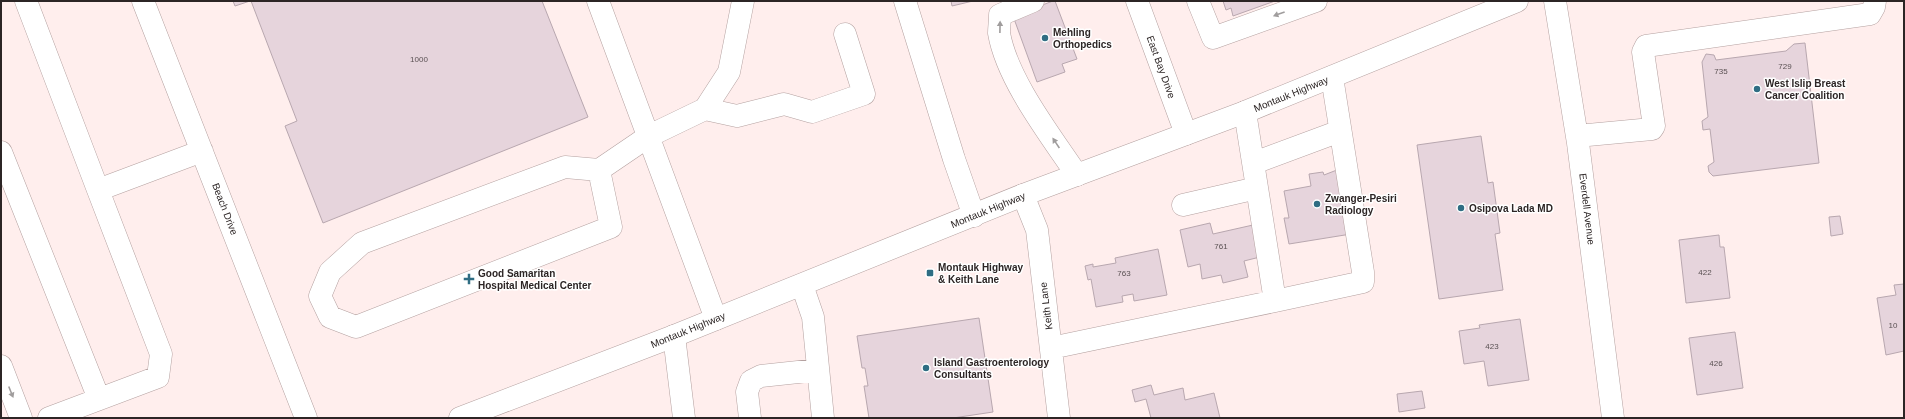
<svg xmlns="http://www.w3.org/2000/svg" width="1905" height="419" font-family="Arial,sans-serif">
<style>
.building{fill:#e6d4dc;stroke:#b8a7af}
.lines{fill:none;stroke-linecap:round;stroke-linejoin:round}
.minor-casing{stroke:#b4a1a0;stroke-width:23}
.major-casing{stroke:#b4a1a0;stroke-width:23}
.minor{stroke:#fff;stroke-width:22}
.major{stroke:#fff;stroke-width:22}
.oneway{fill:#a09d9d}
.poi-dot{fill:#2f6d83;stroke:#fff;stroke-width:1.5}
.labels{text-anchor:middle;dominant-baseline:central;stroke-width:3;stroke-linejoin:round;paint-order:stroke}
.number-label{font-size:8px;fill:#5a5153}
.poi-label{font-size:10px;font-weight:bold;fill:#2c2525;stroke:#fff;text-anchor:start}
.street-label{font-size:10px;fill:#2c2525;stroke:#fff}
</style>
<rect width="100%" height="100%" fill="#ffeeed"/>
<path class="building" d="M233 1H250L235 6Z
M251 1H542L588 117 323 223 285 126 297 121Z
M951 1H973L952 6Z
M1053 1H1055L1077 59 1062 64 1065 72 1037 82 1013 16Z
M1223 1H1275L1233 16 1231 8 1226 10Z
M1805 43 1819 163 1713 176 1709 172 1708 166 1714 162 1710 129 1703 130 1702 121 1708 117 1702 62 1706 54 1714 55 1716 60 1786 51 1794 44Z
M1481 136 1488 183 1493 182 1500 233 1495 234 1503 290 1439 299 1417 145Z
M1342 168 1351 234 1289 244 1284 218H1289L1284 191 1311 186 1309 174 1323 172 1324 175Z
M1840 216 1843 234 1831 236 1829 217Z
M1210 223 1213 234 1253 225 1260 257 1244 261 1248 277 1223 283 1221 275 1202 279 1200 264 1188 267 1180 230Z
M1719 235 1720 247H1724L1730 298 1686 303 1679 240Z
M1158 249 1167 295 1134 301 1133 294 1122 296 1123 302 1096 307 1091 279 1088 280 1085 266 1093 264V267L1116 263 1115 258Z
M1904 284V351L1886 355 1877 298 1896 295 1894 285Z
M979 318 993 412 953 418H869L864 386H868L865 368H862L857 336Z
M1520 319 1529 380 1488 386 1484 361 1464 364 1459 331 1480 328 1479 325Z
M1735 332 1743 388 1697 395 1689 338Z
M1151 385 1154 395 1183 388 1185 400 1214 393 1220 418H1151L1146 399 1135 402 1132 390Z
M1422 391 1425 408 1399 412 1397 394Z"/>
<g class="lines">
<g class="minor-casing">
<path id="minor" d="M26 1 98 190
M143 1 306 418
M598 1 716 319
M905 1 954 159 974 216
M1033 1 1000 15C1000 21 999 28 999 33 1007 80 1051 136 1077 175
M1137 1 1186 134
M1198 1 1213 38 1316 1
M1555 1 1578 143 1613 418
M705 109 737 116 784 104 812 112 864 94 845 34
M1577 136 1652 129 1654 126 1643 52 1646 46 1870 14 1874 7 1875 1
M1 152 99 399
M1254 163 1340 131
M599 170 565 167 362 243 330 272 320 296 330 317 356 327 611 227 599 170 649 136 705 109 729 72 743 1
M1023 195 1037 230 1059 418
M1183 205 1257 188
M802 285 813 317 823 418
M1275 301 1363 282V272L1332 77
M674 336 684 418
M1051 348 1275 301 1245 112
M1 366 21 418
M49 418 158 377 161 354 98 190 202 151
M750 418 747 392 751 381 761 376 817 370"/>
</g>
<g class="major-casing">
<path id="major" d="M460 418 674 336 1023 195 1245 112 1517 1"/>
</g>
<use href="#minor" class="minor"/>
<use href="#major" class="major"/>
</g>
<defs><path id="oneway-solid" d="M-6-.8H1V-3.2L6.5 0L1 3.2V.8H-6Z"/></defs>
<g class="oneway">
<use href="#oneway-solid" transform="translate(1279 14) rotate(160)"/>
<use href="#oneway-solid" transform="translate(1000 27) rotate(-89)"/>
<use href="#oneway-solid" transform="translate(1056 143) rotate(-124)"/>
<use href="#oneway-solid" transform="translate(11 392) rotate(68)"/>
</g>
<g class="poi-dot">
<circle cx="1045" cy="38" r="4"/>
<circle cx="1757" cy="89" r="4"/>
<circle cx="1317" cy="204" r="4"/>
<circle cx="1461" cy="208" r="4"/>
<rect x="926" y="269" width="8" height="8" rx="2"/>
<path d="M467 273h4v4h4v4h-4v4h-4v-4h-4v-4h4z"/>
<circle cx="926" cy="368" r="4"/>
</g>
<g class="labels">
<g class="number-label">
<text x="419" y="59">1000</text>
<text x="1785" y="66">729</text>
<text x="1721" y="71">735</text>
<text x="1221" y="246">761</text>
<text x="1705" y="272">422</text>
<text x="1124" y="273">763</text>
<text x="1893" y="325">10</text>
<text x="1492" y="346">423</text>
<text x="1716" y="363">426</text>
</g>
<g class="poi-label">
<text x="1053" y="32">Mehling<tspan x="1053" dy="12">Orthopedics</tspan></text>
<text x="1765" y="83">West Islip Breast<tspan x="1765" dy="12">Cancer Coalition</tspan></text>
<text x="1325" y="198">Zwanger-Pesiri<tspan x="1325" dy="12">Radiology</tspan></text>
<text x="1469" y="208">Osipova Lada MD</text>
<text x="938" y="267">Montauk Highway<tspan x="938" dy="12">&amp; Keith Lane</tspan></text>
<text x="478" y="273">Good Samaritan<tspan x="478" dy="12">Hospital Medical Center</tspan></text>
<text x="934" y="362">Island Gastroenterology<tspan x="934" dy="12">Consultants</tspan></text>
</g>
<g class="street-label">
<text transform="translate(1161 67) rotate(70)">East Bay Drive</text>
<text transform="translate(1291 94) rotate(-22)">Montauk Highway</text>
<text transform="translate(225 209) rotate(69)">Beach Drive</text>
<text transform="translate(1587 209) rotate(83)">Everdell Avenue</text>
<text transform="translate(988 210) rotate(-22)">Montauk Highway</text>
<text transform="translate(1046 306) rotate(-97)">Keith Lane</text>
<text transform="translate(688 330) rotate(-22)">Montauk Highway</text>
</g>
</g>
<rect width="1905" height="419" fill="none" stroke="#2c2525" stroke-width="4"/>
</svg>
